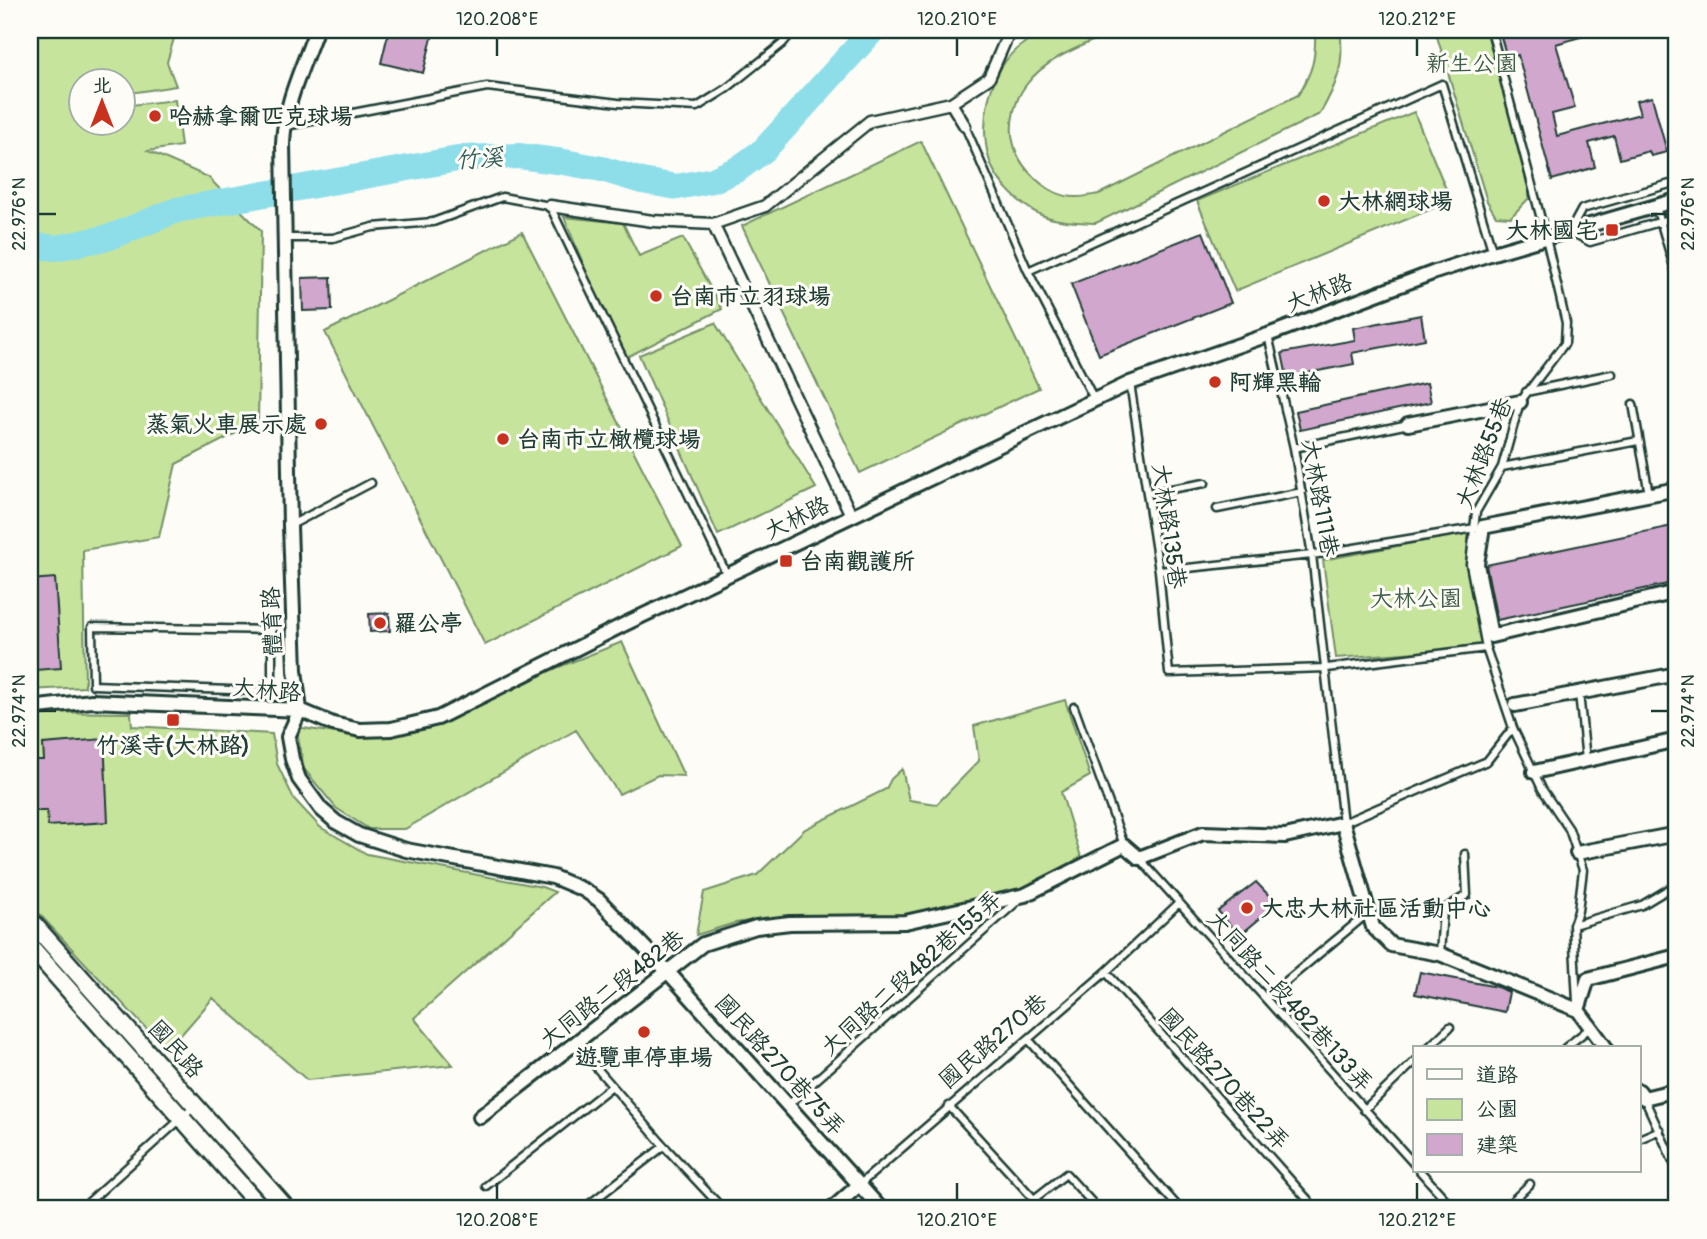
<svg xmlns="http://www.w3.org/2000/svg" width="1707" height="1239" font-family="Pangolin,'LXGW WenKai TC',sans-serif">
<style>
.green{fill:#c7e49c;stroke:#739068;stroke-width:2;fill-rule:evenodd}
.lines{fill:none;stroke-linecap:round;stroke-linejoin:round}
.river{stroke:#8edeea;stroke-width:26}
.building{fill:#d1a7cd;stroke:#1f3d34;stroke-width:2}
.service-casing{stroke:#1f3d34;stroke-width:11}
.pedestrian-casing{stroke:#1f3d34;stroke-width:15}
.minor-casing{stroke:#1f3d34;stroke-width:18}
.tertiary-casing{stroke:#1f3d34;stroke-width:21}
.service{stroke:#fdfcf7;stroke-width:6}
.pedestrian{stroke:#fdfcf7;stroke-width:10}
.minor{stroke:#fdfcf7;stroke-width:12}
.tertiary{stroke:#fdfcf7;stroke-width:16}
.ticks{fill:none;stroke:#1f3d34;stroke-width:2.5}
.poi-dot{fill:#c8321e;stroke:#fdfcf7;stroke-width:2.5}
.labels{text-anchor:middle;dominant-baseline:central;stroke-width:6;stroke-linejoin:round;paint-order:stroke}
.park-label{font-size:23px;fill:#415e49;stroke:#fdfcf7}
.poi-label{font-size:23px;font-weight:bold;fill:#1f3d34;stroke:#fdfcf7;text-anchor:start}
.street-label{font-size:23px;fill:#1f3d34;stroke:#fdfcf7}
.water-label{font-size:24px;font-style:italic;fill:#355d58;stroke:#fdfcf7}
.neatline{fill:none;stroke:#1f3d34;stroke-width:2.5}
.ticks-label{font-size:18px;text-anchor:middle;fill:#1f3d34}
</style>
<rect width="100%" height="100%" fill="#fdfcf7"/>
<filter id="ink" filterUnits="userSpaceOnUse"><feTurbulence type="fractalNoise" baseFrequency=".0143" numOctaves="2"/><feDisplacementMap in="SourceGraphic" scale="14" xChannelSelector="R" yChannelSelector="G"/><feConvolveMatrix kernelMatrix="1 2 1 2 8 2 1 2 1" color-interpolation-filters="sRGB"/></filter>
<g filter="url(#ink)">
<path class="green" d="M30 30H217L214 34 175 35 167 62 176 86 130 93 131 105 175 100 181 146 148 151 208 177 261 231 258 422 176 464 159 537 83 550 85 687 30 690ZM80 80H122V122H80Z
M1052 30H1117C1085 45 1048 56 1026 85 1015 99 1009 123 1013 141 1018 168 1049 198 1077 197 1084 197 1092 195 1099 194L1298 95C1313 71 1316 58 1315 30H1340C1345 65 1337 84 1320 114L1096 223C1077 222 1054 222 1037 213 1020 204 1000 185 992 167 976 130 988 67 1023 44 1031 38 1042 34 1052 30Z
M1435 30H1488L1528 174 1529 198 1511 217 1496 216 1487 201Z
M1414 112 1451 201 1235 291 1197 201Z
M921 141 1039 388 860 473 742 226Z
M564 217 623 223 639 256 683 238 722 309 627 357 591 283Z
M522 232 682 546 485 645 325 332Z
M715 323 816 488 718 535 639 355Z
M1471 532 1484 647 1336 658 1323 560Z
M622 642 684 776 658 775 619 794 576 730 405 829H369L336 808 304 769 296 727 362 737 438 723 511 686Z
M1065 700 1090 776 1061 792 1081 857 1021 891 906 918 834 920 792 915 735 923 696 935 704 892 757 875 805 829 886 789 891 779 902 769 909 800 937 804 979 761 974 726Z
M30 712 131 713 132 726 272 734 277 764 294 799 320 827 367 854 542 887 555 892 414 1018 453 1065 307 1080 213 998 167 1051 30 904Z"/>
<g class="lines">
<path class="river" d="M30 245 56 248 110 237 177 210 463 158 519 156 564 162 602 169 642 181 677 187 713 180 738 169 764 150 873 30"/>
</g>
<path class="building" d="M389 30H434L423 73 381 63Z
M1499 30H1519L1520 33 1531 30H1594V33L1556 44 1575 108 1552 114 1557 136 1640 114 1636 101 1652 97 1667 152 1651 156 1649 151 1620 159 1614 136 1589 143 1595 167 1552 180 1518 55 1507 58Z
M1203 232 1231 303 1099 355 1071 284Z
M331 277 332 310 303 311 302 278Z
M1421 315 1425 339 1352 353 1354 364 1287 377 1282 353 1355 340 1353 328Z
M1427 383 1431 402 1300 430 1296 411Z
M1677 525V582L1497 620 1486 565Z
M55 578 61 668 35 670 30 580Z
M389 613 390 631 370 632 369 614Z
M104 739 108 822 48 826 47 811H30V760H44L43 744Z
M1256 882 1277 904 1239 936 1218 911Z
M1420 972 1497 987 1509 992 1505 1012 1415 994Z"/>
<g class="lines">
<g class="service-casing">
<path id="service" d="M1491 30 1546 238 1566 323 1565 343 1520 402 1502 467 1476 512 1470 564 1486 648 1513 728 1542 789 1569 829 1583 870 1578 911 1573 925 1577 1002
M286 126 487 87 618 103 697 107 726 89 782 44 794 30
M965 126 1028 271
M1677 182 1582 209 1570 231 1590 242 1677 217
M1656 207 1677 277
M287 238H333L373 227 433 222 502 197 550 206 727 575
M1268 335 1294 448 1312 555 1343 823 1487 761 1513 728
M1130 383 1159 571 1169 673 1327 668 1486 648
M1526 392 1612 374
M1094 399 1028 271 1442 84 1493 253
M1633 404 1649 494
M1294 448 1404 425
M1502 467 1638 441
M1148 493 1205 483
M1217 509 1302 492
M291 525 371 483
M1159 571 1312 555 1475 528
M92 627 272 630V678L258 691 93 685Z
M1579 693 1586 760
M1074 707 1124 845
M1139 858 1415 1165
M1573 925 1642 905 1677 884
M1440 954 1443 910 1467 895 1465 854
M1106 972 1316 1209
M1266 998 1368 913
M1028 1039 1180 1209
M576 1044 664 1146 723 1209
M1428 1048 1450 1027
M1565 1048 1590 1028
M1644 1098 1677 1170
M788 1105 1020 899
M949 1106 1043 1209
M1364 1110 1415 1061
M1639 1139 1660 1130
M1420 1171 1454 1209
M859 1185 1106 972 1179 903
M486 1186 612 1086
M1034 1199 1066 1174 1098 1209
M81 1209 194 1107
M583 1209 664 1146
M707 1209 716 1202
M1504 1209 1530 1184"/>
</g>
<g class="pedestrian-casing">
<path id="pedestrian" d="M951 103 965 126
M550 206 653 221 713 224 765 206 870 121 951 103 989 78 1010 30
M713 224 851 515"/>
</g>
<g class="minor-casing">
<path id="minor" d="M316 30C303 67 284 104 283 144L290 526 295 670 300 710 288 737 292 759 299 779 321 809 336 822 359 835 406 850 553 877 584 890 599 900 668 972 881 1209
M1408 424 1520 402
M1677 489 1483 527 1477 564 1491 636 1677 592
M1515 705 1677 674
M30 708 92 701 300 710 333 724 360 730 391 729 438 718 625 624 1130 383 1268 335 1435 272 1493 253 1677 200
M1534 772 1677 740
M1577 853 1677 834
M1578 1010 1588 979 1677 956
M1639 1091 1644 1098 1677 1090
M480 1117 703 944 756 927 790 923 905 922 1025 895 1124 845 1139 858 1203 833 1285 836 1343 823 1373 927 1391 945 1440 954 1578 1010 1606 1048
M832 1209 859 1185"/>
</g>
<g class="tertiary-casing">
<path id="tertiary" d="M30 920 287 1209
M30 946 262 1209"/>
</g>
<use href="#service" class="service"/>
<use href="#pedestrian" class="pedestrian"/>
<use href="#minor" class="minor"/>
<use href="#tertiary" class="tertiary"/>
</g>
</g>
<path class="ticks" d="M497 38V56M957 38V56M1417 38V56M38 214H56M1651 214H1668M38 711H56M1651 711H1668M497 1183V1200M957 1183V1200M1417 1183V1200"/>
<g class="poi-dot">
<circle cx="155" cy="116" r="7"/>
<circle cx="1324" cy="201" r="7"/>
<rect x="1605" y="223" width="14" height="14" rx="3.5"/>
<circle cx="656" cy="296" r="7"/>
<circle cx="1215" cy="382" r="7"/>
<circle cx="321" cy="424" r="7"/>
<circle cx="503" cy="439" r="7"/>
<rect x="779" y="554" width="14" height="14" rx="3.5"/>
<circle cx="380" cy="623" r="7"/>
<rect x="166" y="713" width="14" height="14" rx="3.5"/>
<circle cx="1247" cy="908" r="7"/>
<circle cx="644" cy="1032" r="7"/>
</g>
<g class="labels">
<g class="park-label">
<text x="1472" y="63">新生公園</text>
<text x="1416" y="598">大林公園</text>
</g>
<g class="poi-label">
<text x="169" y="116">哈赫拿爾匹克球場</text>
<text x="1338" y="201">大林網球場</text>
<text x="1598" y="230" text-anchor="end">大林國宅</text>
<text x="670" y="296">台南市立羽球場</text>
<text x="1229" y="382">阿輝黑輪</text>
<text x="307" y="424" text-anchor="end">蒸氣火車展示處</text>
<text x="517" y="439">台南市立橄欖球場</text>
<text x="800" y="561">台南觀護所</text>
<text x="394" y="623">羅公亭</text>
<text x="173" y="745" text-anchor="middle">竹溪寺(大林路)</text>
<text x="1261" y="908">大忠大林社區活動中心</text>
<text x="644" y="1057" text-anchor="middle">遊覽車停車場</text>
</g>
<g class="street-label">
<text transform="translate(1319 293) rotate(-21)">大林路</text>
<text transform="translate(1484 453) rotate(-69)">大林路55巷</text>
<text transform="translate(1320 498) rotate(80)">大林路111巷</text>
<text transform="translate(797 518) rotate(-26)">大林路</text>
<text transform="translate(1169 526) rotate(82)">大林路135巷</text>
<text transform="translate(272 621) rotate(-92)">體育路</text>
<text transform="translate(267 690) rotate(5)">大林路</text>
<text transform="translate(911 973) rotate(-42)">大同路二段482巷155弄</text>
<text transform="translate(612 989) rotate(-38)">大同路二段482巷</text>
<text transform="translate(1290 1001) rotate(48)">大同路二段482巷133弄</text>
<text transform="translate(993 1041) rotate(-40)">國民路270巷</text>
<text transform="translate(176 1049) rotate(48)">國民路</text>
<text transform="translate(780 1065) rotate(48)">國民路270巷75弄</text>
<text transform="translate(1224 1079) rotate(48)">國民路270巷22弄</text>
</g>
<g class="water-label">
<text transform="translate(479 159) rotate(-4)">竹溪</text>
</g>
</g>
<rect width="1707" height="1239" fill="none" stroke="#fdfcf7" stroke-width="77"/>
<rect x="1413" y="1046" width="228" height="126" fill="#fdfcf7" stroke="#a4b0a9" stroke-width="2"/>
<rect x="1427" y="1069" width="35" height="10" fill="#fdfcf7" stroke="#a4b0a9" stroke-width="2"/>
<text x="1476" y="1082" font-size="21" fill="#1f3d34">道路</text>
<rect x="1427" y="1099" width="35" height="21" fill="#c7e49c" stroke="#a4b0a9" stroke-width="2"/>
<text x="1476" y="1116" font-size="21" fill="#1f3d34">公園</text>
<rect x="1427" y="1134" width="35" height="21" fill="#d1a7cd" stroke="#a4b0a9" stroke-width="2"/>
<text x="1476" y="1152" font-size="21" fill="#1f3d34">建築</text>
<g transform="translate(102 102)"><circle r="33" fill="#fdfcf7" stroke="#a4b0a9" stroke-width="2"/>
<path d="M0-5L12 26L0 18L-12 26Z" fill="#c8321e"/>
<text y="-10" font-size="19" font-weight="bold" text-anchor="middle" fill="#1f3d34">北</text>
</g>
<rect x="38" y="38" width="1630" height="1162" class="neatline"/>
<g class="ticks-label">
<text x="497" y="25">120.208°E</text>
<text x="957" y="25">120.210°E</text>
<text x="1417" y="25">120.212°E</text>
<text transform="translate(19 214) rotate(-90)" y="6">22.976°N</text>
<text transform="translate(1688 214) rotate(-90)" y="6">22.976°N</text>
<text transform="translate(19 711) rotate(-90)" y="6">22.974°N</text>
<text transform="translate(1688 711) rotate(-90)" y="6">22.974°N</text>
<text x="497" y="1226">120.208°E</text>
<text x="957" y="1226">120.210°E</text>
<text x="1417" y="1226">120.212°E</text>
</g>
</svg>
